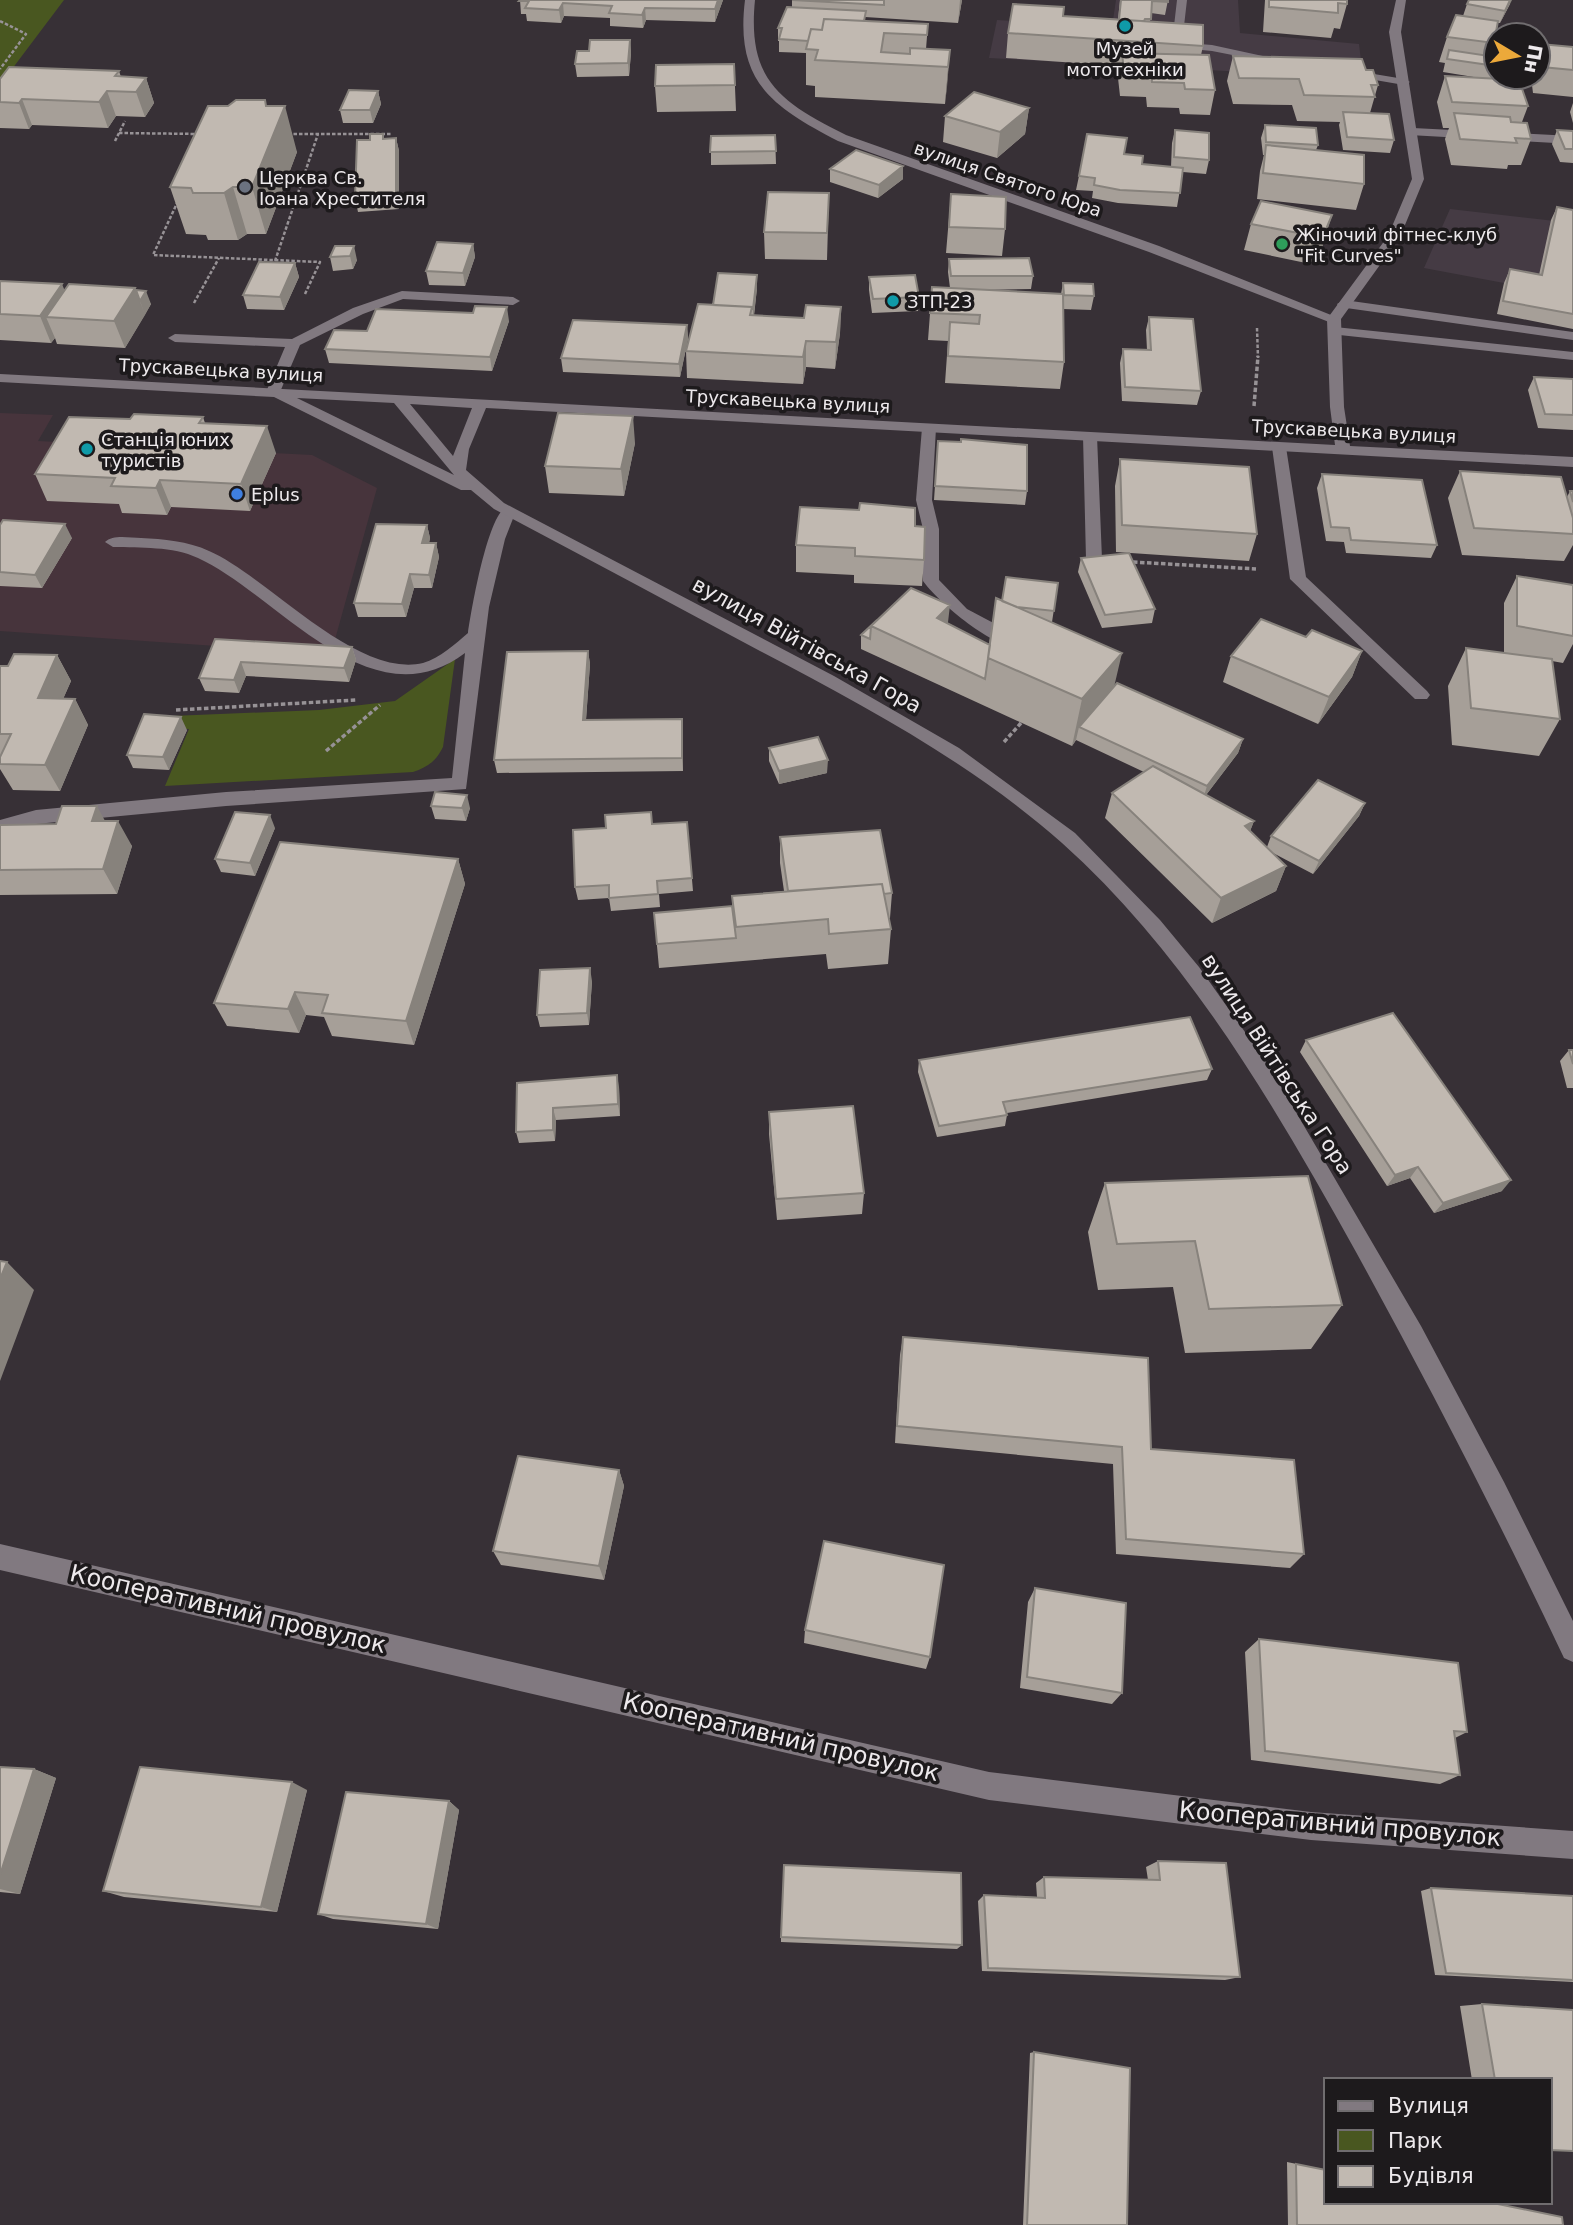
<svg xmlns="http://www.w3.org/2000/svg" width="1573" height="2225" font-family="'DejaVu Sans',sans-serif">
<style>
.built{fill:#453b44}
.education{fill:#47343c}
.green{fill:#495720}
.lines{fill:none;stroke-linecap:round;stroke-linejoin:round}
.path-far1{stroke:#979296;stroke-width:2.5;stroke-dasharray:3.5 2;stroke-linecap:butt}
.path{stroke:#979296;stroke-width:3.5;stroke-dasharray:4.5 2.5;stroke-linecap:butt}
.lane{fill:#817980;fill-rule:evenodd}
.street{fill:#817980;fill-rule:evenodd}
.secondary{fill:#817980;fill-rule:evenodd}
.wall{fill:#a69f98}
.shaded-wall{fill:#87827c}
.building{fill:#c1b9b1;stroke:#87827c;stroke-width:2}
.culture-dot{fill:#0f9aa8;stroke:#1d1a1c;stroke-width:2.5}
.worship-dot{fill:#6b7280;stroke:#1d1a1c;stroke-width:2.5}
.leisure-dot{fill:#2e9e5b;stroke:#1d1a1c;stroke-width:2.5}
.shop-dot{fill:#3f7fe0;stroke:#1d1a1c;stroke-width:2.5}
.labels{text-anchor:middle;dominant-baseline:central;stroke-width:7;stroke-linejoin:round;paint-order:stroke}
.far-poi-label{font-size:18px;fill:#ede9ec;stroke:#1d1a1c;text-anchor:start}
.far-street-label{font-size:18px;fill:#ede9ec;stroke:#1d1a1c}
.street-label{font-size:21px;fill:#ede9ec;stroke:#1d1a1c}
.near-street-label{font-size:24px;fill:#ede9ec;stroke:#1d1a1c}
</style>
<rect width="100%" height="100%" fill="#373036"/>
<path class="built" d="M1116 0H1238L1240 33 1359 44 1362 69 1352 78 989 58 997 20 1112 27Z
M1450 209 1573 223V329L1504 283 1424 268Z"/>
<path class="education" d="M0 413 53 415 38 441 312 455 377 488 331 654 0 631Z"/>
<path class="green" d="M0 0H64L0 85Z
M455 659 443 747C436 761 428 767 413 772L165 786 189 729 155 727 172 716 319 710 395 701Z"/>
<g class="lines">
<path class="path-far1" d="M0 21 26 34 0 69
M119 133 199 134
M288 134H392
M115 141 125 121
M178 201 153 255 320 262 305 294
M275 261 318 134
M194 303 219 258
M1257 328 1258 358"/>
<path class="path" d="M1254 406 1258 356
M1133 562 1256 569
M176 710 356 700
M1004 742 1021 723
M326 751 380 705"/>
<path class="lane" d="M1177 0H1187L1184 26 1179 29 1174 26Z
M1174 42 1212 45 1290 62 1284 65 1212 51 1170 47 1168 45Z
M1350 70 1404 79 1410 82 1404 85 1346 75V71Z
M1413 128 1573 136V144L1409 135 1407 132Z
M402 291 513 297 520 301 513 305 403 299 363 314 300 345 280 392 273 396 266 392 285 347 175 342 168 338 175 334 292 339 353 308Z
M1344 300 1573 332V340L1339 307 1337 304Z
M1335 327 1573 352V360L1330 334 1328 331Z
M929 424 936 428 932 500 939 529V580L967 609 1022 638V646C997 653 937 601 923 581V529L916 500 922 428Z
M1090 432 1097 436 1102 559 1094 564 1086 559 1083 436Z
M1279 443 1286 447 1306 577 1427 691 1430 695 1427 699H1415L1290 579 1272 447Z
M508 506 516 511 505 539 489 607 466 789 226 806 36 824 0 834V820L36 810 226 792 452 778 465 653C370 725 277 594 198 558 172 546 141 548 113 547L105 542C113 534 130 538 141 538 163 539 188 541 209 551 267 576 356 679 423 663 440 658 455 644 468 633 471 612 488 511 508 506Z"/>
<path class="street" d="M745 0H755C747 80 780 102 846 135L1159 246 1341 319 1329 322 1149 252 838 141C771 106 735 81 745 0Z
M0 1544 989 1772 1311 1812 1573 1831V1859L1311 1840 989 1800 0 1570Z"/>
<path class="secondary" d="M1396 0H1406L1401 32 1424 179 1400 237 1341 319 1344 407 1350 446 1573 457V467L486 408 469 449 466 470 504 503 834 676 959 748 1075 833 1160 920 1199 967 1269 1066 1421 1326 1504 1482 1573 1621V1662L1564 1658C1499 1520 1429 1385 1356 1252 1274 1105 1188 956 1062 843 973 764 865 706 760 651 671 603 583 556 494 509L471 490H461L274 397 0 382V374L1335 445 1330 407 1327 319 1388 236 1412 179 1389 32ZM297 398 394 403 454 475ZM410 404 472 408 453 456Z"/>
</g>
<path class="wall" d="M520 0H723L715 22 646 20 643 28 610 26V18L564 16 561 23 527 21 526 14H521Z
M792 0H962L958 23 865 17V21L928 24 926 49 950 50 945 104 815 97V86L806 85V53L779 52V41H778V28L792 8Z
M1120 0H1168L1165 15 1151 13 1150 22 1203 46 1201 55 1215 90 1210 115 1180 114 1179 108 1147 107 1146 97 1120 96 1118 78 1120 66 1006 58 1008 33 1063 16 1118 19Z
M1265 0H1347V4L1340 29 1334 28 1331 38 1263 32Z
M1467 4H1510L1500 23H1497L1494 43 1490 56 1496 57V77H1501L1500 79 1528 106 1522 122 1531 139 1521 165H1508L1507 169 1451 165 1445 139 1449 128H1443L1437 102 1445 76 1486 79 1443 72 1445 63 1439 62 1447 37 1463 16Z
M630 40 631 53 629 76 577 77 575 64 589 51Z
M1540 44 1573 47V97L1533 93 1531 77H1538V49Z
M1233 56 1366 70 1378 85 1370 113 1394 140 1390 153 1343 150 1339 125 1340 122 1297 121 1292 105 1233 104 1227 81Z
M734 64 736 111 657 112 655 86Z
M119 71 121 77 146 78 154 103 145 117 116 116 108 128 32 125 29 129 0 128V79Z
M378 91 381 104 373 123H343L340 110Z
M1573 103V123L1570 112Z
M266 106 297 152 266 234H247L238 240H208L206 235 186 234 170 187Z
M1029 108 1025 134 997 158 943 142 945 116Z
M1265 125 1318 145 1316 150 1364 184 1356 210 1257 199 1260 171 1264 155H1263L1261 138Z
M1175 130 1209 160 1206 174 1183 172 1177 207 1118 203 1092 198 1093 191 1076 190 1079 176 1124 154 1142 164 1171 167 1172 143Z
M1557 130 1573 131V163L1560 162 1552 144Z
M775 135 776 164 711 165V136Z
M396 138 399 151V209L358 212 355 198Z
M903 166V179L878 198 830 182V169Z
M829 193 827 260 765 259 764 232Z
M951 194 1005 229 1002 256 946 253Z
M1261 201 1324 242 1317 260 1306 263 1244 250 1251 224Z
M1557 207 1573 210V329L1497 314 1504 283 1510 269 1539 275 1551 220Z
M473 244 475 257 465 286 429 285 426 271Z
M335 246 357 260 353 269 333 271 330 257Z
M949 259 1033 276 1031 289 981 290 1061 294 1063 283 1094 296 1091 310 1063 309 1064 362 1060 389 945 383 948 341 928 340 932 287 950 288 948 272Z
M295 263 299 277 284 310 247 309 243 295Z
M869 277 919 297 918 311 872 313 869 290Z
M0 281 65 290 135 288 136 290 151 304 125 348 57 344 55 338 51 343 0 340Z
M757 288 754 316 804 318 841 307 840 333 835 369 806 367 803 384 687 378 686 351 713 305Z
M1149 317 1201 391 1197 405 1122 401 1120 363 1123 349 1147 350 1146 330Z
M509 321 492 371 329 363 325 349 367 331Z
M687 325 688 339 680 377 563 372 561 358Z
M1534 377 1573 379V430L1538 428 1528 390Z
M203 417 205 423 276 453 250 511 171 507 167 515 122 513 119 504 47 501 35 474 130 419Z
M938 441 1027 491 1025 505 934 500Z
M635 443 624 496 549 493 545 466Z
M1120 459 1257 534 1249 561 1116 552 1115 486Z
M1460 471 1567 497 1570 491H1573V545L1564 561 1462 555 1448 498Z
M1322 474 1437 545 1431 558 1346 553 1344 542 1326 541 1317 488Z
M0 525 72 538 42 588 0 586Z
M427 525 430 538 429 543H436L439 557 432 588H414L406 617H358L354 603Z
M915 526 924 560 922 586 854 583V575L796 572V545Z
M1081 558 1155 609 1152 623 1102 628 1078 572Z
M1517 576 1573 585V644L1563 663 1552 661 1560 719 1539 756 1452 745 1448 686 1466 648 1504 653V603Z
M1058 583 1052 622 1114 686 1243 739 1238 753 1206 795 1254 821 1250 831 1267 847 1271 836 1365 803 1359 816 1313 874 1273 853 1286 866 1276 891 1212 923 1105 818 1112 793 1144 772 1076 740 1072 746 861 649V635L911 588 948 623 989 645 996 598 1002 601Z
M1306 637 1362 651 1352 677 1318 724 1223 682 1231 656Z
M215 639 352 647 356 660 349 682 246 676 239 693 205 691 199 678Z
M588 651 590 664 586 720 682 719 683 732V771L497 773 494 760Z
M57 655 71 681 63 699H75L88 725 60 791 13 790 0 769V666H8Z
M187 730 169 770 133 768 127 755Z
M769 748 827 773 779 784 769 761Z
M431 806 470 808 466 821 435 819Z
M105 821 132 846 117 894 0 895V825L56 824Z
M687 822 693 891 659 894 660 907 611 911 609 898 578 900 575 887 653 824Z
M275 828 255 876 221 872 215 859Z
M780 837 892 893 890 918H889L891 929 888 964 828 969 826 954 659 968 654 913 732 907V896L784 891 780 863Z
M458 859 465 884 414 1045 332 1036 324 1017 306 1015 299 1033 227 1026 214 1003Z
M592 981 589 1025 540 1027 537 1015Z
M1306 1040 1502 1191 1434 1213 1410 1178 1387 1186 1300 1052Z
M1569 1050H1573V1088H1567L1560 1061Z
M919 1060 1212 1069 1207 1080 1007 1113V1115L1005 1126 937 1137 918 1072Z
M517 1083 619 1087 620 1116 556 1120 555 1141 519 1143 516 1132Z
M769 1112 864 1193 862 1214 777 1220 769 1134Z
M1105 1183 1342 1305 1311 1349 1185 1353 1173 1287 1098 1290 1088 1232Z
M903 1337 1151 1449 1304 1554 1290 1568 1116 1554 1113 1464 895 1443 900 1355Z
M619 1470 624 1486 604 1580 501 1565 493 1551Z
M1035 1588 1122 1693 1112 1704 1020 1688 1028 1602Z
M805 1630 930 1657 926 1669 804 1643Z
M1259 1639 1467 1732 1455 1738 1460 1775 1440 1784 1251 1760 1245 1652Z
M0 1767 34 1769 56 1778 20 1894 0 1892Z
M307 1790 277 1912 124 1897 103 1891Z
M449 1801 459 1810 438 1929 333 1919 318 1914Z
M1158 1861 1240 1977 1225 1980 982 1971 978 1901 984 1895 1037 1897 1036 1883 1044 1877 1148 1880 1146 1867Z
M1431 1888 1573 1896V1982L1435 1975 1421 1891Z
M781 1937 962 1945 957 1949 781 1942Z
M1482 2004 1550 2080H1472L1460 2006Z
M1034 2052 1127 2225H1023L1030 2053Z
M1287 2162 1326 2170 1563 2225H1288Z"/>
<path class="shaded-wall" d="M718 0H723L715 22V9Z
M960 0H962L958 23Z
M1510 0H1512L1510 4 1500 23 1505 11Z
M563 3 564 16 561 23 559 10Z
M645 8 646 20 643 28 642 15Z
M630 40 631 53 629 76 628 63Z
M950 50 947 87 945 104 948 67Z
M146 78 154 103 145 117 136 92Z
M107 91 116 116 108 128 99 102Z
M378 91 381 104 373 123 370 110Z
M22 99 32 125 29 129 19 103Z
M285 106 297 152 266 234 252 187Z
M1029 108 1025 134 997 158 1000 132Z
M396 138 399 151V209L396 195Z
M903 166V179L878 198 879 185Z
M233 187 247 234 238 240 224 193Z
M1332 215 1324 242 1317 260 1306 263 1314 236Z
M473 244 475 257 465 286 463 273Z
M354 246 357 260 353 269 350 256Z
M295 263 299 277 284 310 280 297Z
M757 275V288L753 322V309Z
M62 284 73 311 46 317 55 338 51 343 40 316Z
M135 288 145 315 125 348 114 321Z
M146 291 151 304 145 315 140 301Z
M507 307 509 321 492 371 490 357Z
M841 307 840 333 835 369 836 342Z
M687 325 688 339 680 377 679 364Z
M806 341V367L803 384V357Z
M633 416 635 443 624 496 621 469Z
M267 426 276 453 250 511 241 484Z
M160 480 171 507 167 515 156 488Z
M65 524 72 538 42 588 35 575Z
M427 525 430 538 426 557 422 543Z
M436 543 439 557 432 588 429 575Z
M410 574 414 588 406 617 402 604Z
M950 605 947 631 937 618Z
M352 647 356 660 349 682 344 668Z
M588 651 590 664 585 733 583 720Z
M1362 651 1352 677 1318 724 1329 697Z
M1122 653 1111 700 1079 727 1076 740 1072 746 1082 699Z
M57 655 71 681 52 724 38 698Z
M241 662 246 676 239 693 234 680Z
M75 699 88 725 60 791 45 765Z
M181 717 187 730 169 770 163 757Z
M682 719 683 732V771L682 758Z
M1243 739 1238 753 1203 799 1207 786Z
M828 760 827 773 779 784V771Z
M467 795 470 808 466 821 462 808Z
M1365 803 1359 816 1313 874 1319 861Z
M97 806 111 832 92 821Z
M270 815 275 828 255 876 250 863Z
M118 821 132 846 117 894 103 869Z
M1254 821 1244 847 1245 826Z
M458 859 465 884 414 1045 406 1021Z
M1286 866 1276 891 1212 923 1221 898Z
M590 968 592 981 589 1025 587 1013Z
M295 992 306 1015 299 1033 288 1009Z
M617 1075 619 1087 620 1116 618 1104Z
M553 1108 556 1120 555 1141 553 1130Z
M1418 1167 1410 1178 1387 1186 1395 1175Z
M1511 1180 1502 1191 1434 1213 1443 1203Z
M7 1262 34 1290 0 1381V1279Z
M619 1470 624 1486 604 1580 599 1566Z
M34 1769 56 1778 20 1894 0 1889V1875Z
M292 1782 307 1790 277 1912 261 1907Z
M449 1801 459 1810 438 1929 426 1924Z"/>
<path class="building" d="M520 0H718L715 9 645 8 642 15 609 13 612 6 563 3 559 10 525 8 529 1H519Z
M792 0H884V5Z
M1121 0H1168V2L1152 1 1151 19H1145L1144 21 1119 20Z
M1269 0H1347V4L1338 3V13L1269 7Z
M1469 0H1510L1505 11 1467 4Z
M1013 4 1064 7 1063 16 1203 25V46L1008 33Z
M787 7 866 11 864 21 824 19 822 30 811 29 808 41 779 39 782 28H778Z
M1456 15 1498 21 1494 43 1447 37Z
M824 19 928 24 927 35 884 33 881 52 910 54V48L950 50 948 67 815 60 818 50 806 49 811 29 822 30Z
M590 40H630L628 63 575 64 577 51H589Z
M1540 44 1573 47V70L1542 67Z
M1449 50 1496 57V66L1447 59Z
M1122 53 1209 55 1215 90 1185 89 1184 83 1152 82 1151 71H1124Z
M1233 56 1362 59 1366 70H1373L1378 85H1371L1375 97 1304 95 1299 79 1239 78Z
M734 64 735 85 655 86 656 65Z
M9 67 119 71 115 76 146 78 136 92 107 91 99 102 22 99 19 103 0 102V79Z
M1445 76 1519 80 1528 106 1452 102Z
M349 90 378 91 370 110H340Z
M974 92 1029 108 1000 132 945 116Z
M236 100H265L266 106H285L252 187H233L224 193H193L191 188 170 187 208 106H228Z
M1343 112 1389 114 1394 140 1347 137Z
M1454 113 1510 117 1511 122 1527 123 1531 139 1515 138 1517 143 1460 139Z
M1265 125 1316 128 1318 145 1266 142Z
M1175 130 1209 133V160L1174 157Z
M1557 130 1573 131V149H1565Z
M370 134H383V139L396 138V195L355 198 357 140H370Z
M1087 134 1127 138 1124 154 1143 156 1142 164 1183 168 1180 193 1120 190 1094 185 1095 178 1079 176Z
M775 135 776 151 710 152 711 136Z
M1266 145 1364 155V184L1263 173Z
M856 150 903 166 879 185 830 169Z
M768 192 829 193 827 233 764 232Z
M951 194 1006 197 1005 229 949 227Z
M1261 201 1332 215 1324 234 1314 236 1251 224Z
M1557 207 1573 210V314L1503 301 1510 269 1542 275Z
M437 242 473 244 463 273 426 271Z
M335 246H354L350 256 330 257Z
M1029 258 1033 276H951L949 259Z
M259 262 295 263 280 297 243 295Z
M718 273 757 275 753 309H752V307L713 305Z
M915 275 919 297 873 299 869 277Z
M0 281 62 284 40 316 0 314Z
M1063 283 1093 284 1094 296 1064 295Z
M69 284 135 288 114 321 46 317Z
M932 287 1063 294 1064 362 948 356 950 322 979 324 980 315 930 313Z
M136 290 146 291 140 301Z
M698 304 752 307 750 315 804 318 806 305 841 307 836 342 806 341 803 357 686 351Z
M475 306 507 307 490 357 325 349 334 330 367 331 376 309 473 313Z
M1149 317 1193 319 1201 391 1125 387 1123 349 1151 350Z
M573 320 687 325 679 364 561 358Z
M1534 377 1573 379V415L1545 414Z
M558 413 633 416 621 469 545 466Z
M134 414 203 417 199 423 267 426 241 484 160 480 156 488 111 486 115 478 35 474 69 417 130 419Z
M961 439 1027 445V491L935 486 938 441 961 442Z
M1120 459 1249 467 1257 534 1122 525Z
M1460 471 1561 477 1573 518V534L1474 528Z
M1322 474 1422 480 1437 545 1351 540 1349 528 1331 527Z
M1570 491H1573V502Z
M860 503 915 508V526L925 527 924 560 855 556V548L796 545 800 507 859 510Z
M3 520 65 524 35 575 0 572V525Z
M376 524 427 525 422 543H436L429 575 410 574 402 604 354 603Z
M1129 553 1155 609 1105 615 1081 558Z
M1517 576 1573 585V636L1517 626Z
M1006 577 1058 583 1054 611 1017 607 1002 601Z
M911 588 950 605 937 618 990 645 985 679 871 626Z
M996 598 1122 653 1082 699 988 658Z
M1261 619 1306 637 1312 630 1362 651 1329 697 1231 656Z
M877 620 871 626 870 639 861 635Z
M215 639 352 647 344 668 241 662 234 680 199 678Z
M1466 648 1552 659 1560 719 1471 708Z
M588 651 583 720 682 719V758L494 760 507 652Z
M14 654 57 655 38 698 75 699 45 765 0 764V757L11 734H0V666H8Z
M1117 683 1243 739 1207 786 1079 727Z
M144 714 181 717 163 757 127 755Z
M818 737 828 760 779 771 769 748Z
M1153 766 1254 821 1245 826 1286 866 1221 898 1112 793Z
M1318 780 1365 803 1319 861 1271 836Z
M435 792 467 795 462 808 431 806Z
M62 806H97L92 821H118L103 869 0 870V825L56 824Z
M235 812 270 815 250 863 215 859Z
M651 812 652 824 687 822 692 878 657 881 658 894 609 898V885L575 887 573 830 606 828 605 815Z
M880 830 892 893 884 894 882 884 788 891 780 837Z
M280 842 458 859 406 1021 322 1013 328 995 295 992 288 1009 214 1003Z
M882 884 891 929 829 934 828 919 736 927 732 896Z
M732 906 736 938 657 944 654 913Z
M590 968 587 1013 537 1015 540 970Z
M1393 1013 1511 1180 1443 1203 1418 1167 1395 1175 1306 1040Z
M1190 1017 1212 1069 1003 1102 1007 1115 939 1126 919 1060Z
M1569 1050H1573V1064Z
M617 1075 618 1104 553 1108V1130L516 1132 517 1083Z
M853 1106 864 1193 776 1199 769 1112Z
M1308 1176 1342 1305 1209 1309 1195 1241 1117 1244 1105 1183Z
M0 1261 7 1262 0 1279Z
M903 1337 1148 1358 1151 1449 1294 1460 1304 1554 1126 1539 1122 1447 897 1426Z
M518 1456 619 1470 599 1566 493 1551Z
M824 1541 944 1565 930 1657 805 1630Z
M1035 1588 1126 1603 1122 1693 1027 1677Z
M1259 1639 1458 1663 1467 1732 1454 1731 1460 1775 1265 1751Z
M0 1767 34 1769 0 1875Z
M140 1767 292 1782 261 1907 103 1891Z
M346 1792 449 1801 426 1924 318 1914Z
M1158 1861 1226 1863 1240 1977 988 1968 984 1895 1045 1898 1044 1877 1160 1880Z
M784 1865 961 1873 962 1945 781 1937Z
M1431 1888 1573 1896V1980L1446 1973Z
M1482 2004 1573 2010V2151L1550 2150V2080H1495Z
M1034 2052 1130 2068 1127 2225H1027Z
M1296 2164 1326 2170V2202H1488L1562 2217 1563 2225H1297Z"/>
<g class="culture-dot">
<circle cx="1125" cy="26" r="7"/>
<circle cx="893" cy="301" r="7"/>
<circle cx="87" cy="449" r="7"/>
</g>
<circle class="worship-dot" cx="245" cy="187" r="7"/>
<circle class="leisure-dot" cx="1282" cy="244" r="7"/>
<circle class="shop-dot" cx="237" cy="494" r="7"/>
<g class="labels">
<g class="far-poi-label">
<text x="1125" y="48" text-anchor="middle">Музей<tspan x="1125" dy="21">мототехніки</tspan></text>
<text x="259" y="177">Церква Св.<tspan x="259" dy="21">Іоана Хрестителя</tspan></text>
<text x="1296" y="234">Жіночий фітнес-клуб<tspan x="1296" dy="21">"Fit Curves"</tspan></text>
<text x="907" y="301">ЗТП-23</text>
<text x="101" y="439">Станція юних<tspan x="101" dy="21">туристів</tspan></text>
<text x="251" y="494">Eplus</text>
</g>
<g class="far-street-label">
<text transform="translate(1008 179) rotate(19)">вулиця Святого Юра</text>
<text transform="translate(221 370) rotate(3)">Трускавецька вулиця</text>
<text transform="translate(788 401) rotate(3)">Трускавецька вулиця</text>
<text transform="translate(1354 431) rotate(3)">Трускавецька вулиця</text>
</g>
<g class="street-label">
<text transform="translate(807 645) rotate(29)">вулиця Війтівська Гора</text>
<text transform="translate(1277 1064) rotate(57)">вулиця Війтівська Гора</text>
</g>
<g class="near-street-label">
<text transform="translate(228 1609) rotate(13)">Кооперативний провулок</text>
<text transform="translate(781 1737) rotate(13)">Кооперативний провулок</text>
<text transform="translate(1340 1824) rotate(5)">Кооперативний провулок</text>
</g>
</g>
<rect x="1324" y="2078" width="228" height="126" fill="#1d1a1c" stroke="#706d6f" stroke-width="2"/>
<rect x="1338" y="2101" width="35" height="10" fill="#817980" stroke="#706d6f" stroke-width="2"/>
<text x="1388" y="2113" font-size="21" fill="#ede9ec">Вулиця</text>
<rect x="1338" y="2130" width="35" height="21" fill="#495720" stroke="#706d6f" stroke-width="2"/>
<text x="1388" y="2148" font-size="21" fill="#ede9ec">Парк</text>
<rect x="1338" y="2166" width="35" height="21" fill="#c1b9b1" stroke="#706d6f" stroke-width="2"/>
<text x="1388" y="2183" font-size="21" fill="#ede9ec">Будівля</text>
<g transform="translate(1517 56) rotate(100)"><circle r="33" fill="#1d1a1c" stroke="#706d6f" stroke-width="2"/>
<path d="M0-5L12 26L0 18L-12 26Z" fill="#eca93a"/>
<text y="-10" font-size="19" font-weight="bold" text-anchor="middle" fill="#ede9ec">Пн</text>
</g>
</svg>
